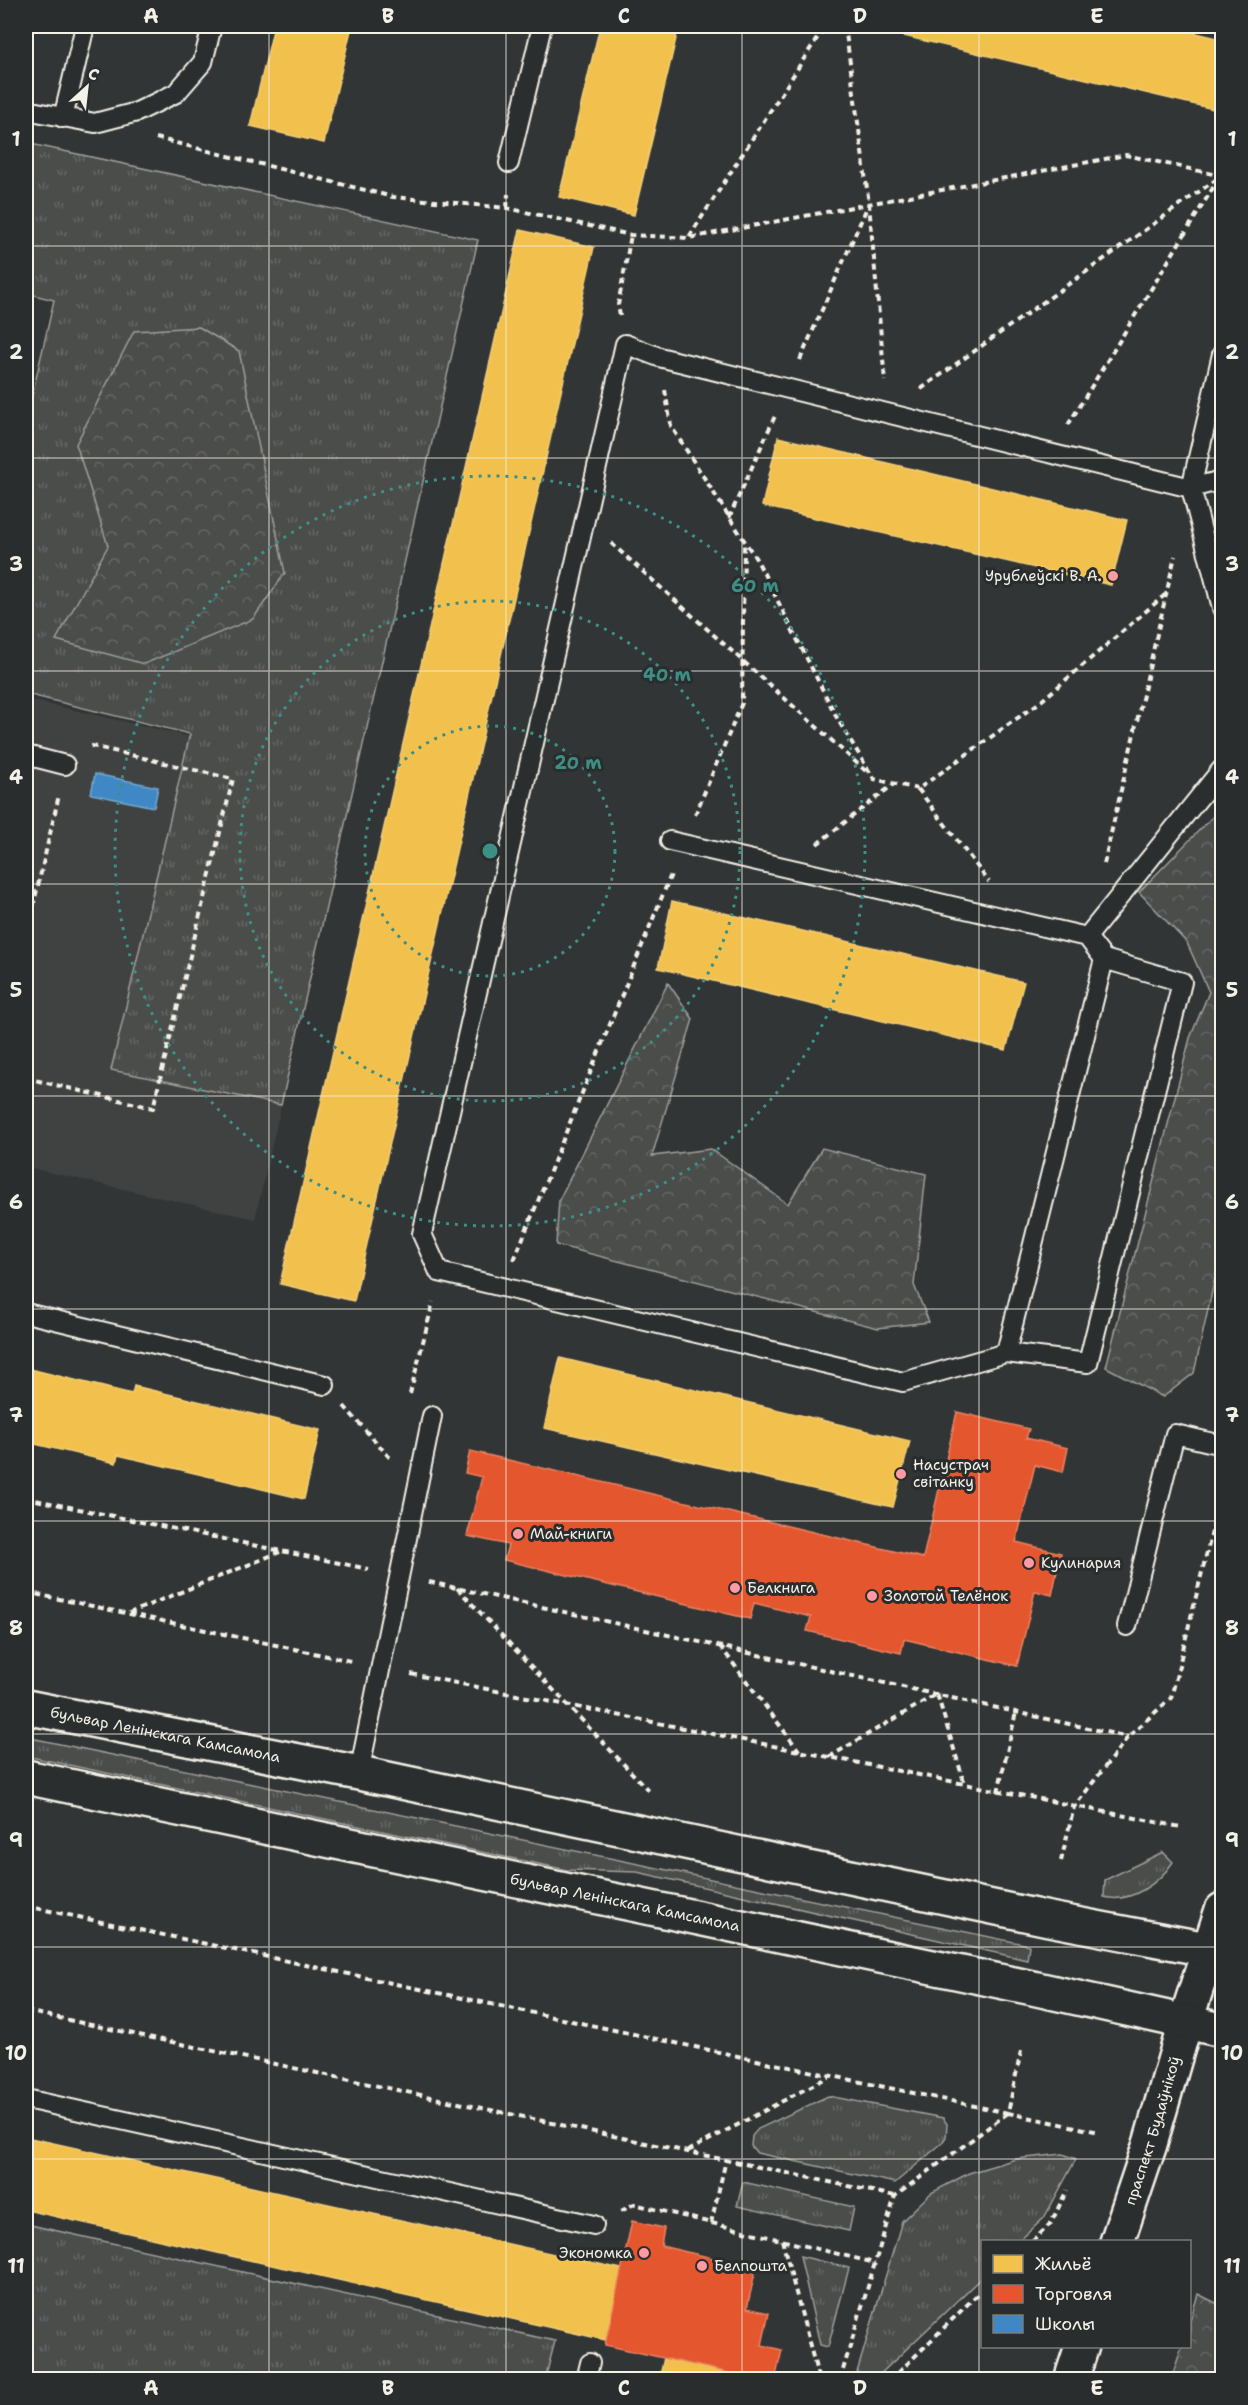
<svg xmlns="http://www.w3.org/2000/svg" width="1248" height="2405" font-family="'Shantell Sans',sans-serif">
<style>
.built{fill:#404242}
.grass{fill:url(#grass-tufts);stroke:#a09f9a;stroke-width:1.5}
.forest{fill:url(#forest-crowns);stroke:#a09f9a;stroke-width:1.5}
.homes{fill:#f2c14e;stroke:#f3cf7c;stroke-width:1.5}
.shops{fill:#e4572e;stroke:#e98566;stroke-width:1.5}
.schools{fill:#3f88c5;stroke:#75a8d0;stroke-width:1.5}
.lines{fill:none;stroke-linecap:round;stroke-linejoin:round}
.service-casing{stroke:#f4f1e8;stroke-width:22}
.tertiary-casing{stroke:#f4f1e8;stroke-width:38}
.secondary-casing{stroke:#f4f1e8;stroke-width:38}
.primary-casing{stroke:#f4f1e8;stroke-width:38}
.path{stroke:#f4f1e8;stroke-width:4;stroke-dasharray:6 4.5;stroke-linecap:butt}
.service{stroke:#2a2d2e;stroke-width:18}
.tertiary{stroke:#2a2d2e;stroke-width:33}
.secondary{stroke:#2a2d2e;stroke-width:33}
.primary{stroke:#2a2d2e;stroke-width:33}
.grid{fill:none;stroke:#f4f1e8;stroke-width:1.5;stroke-opacity:0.55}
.ring{fill:none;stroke:#3d8f86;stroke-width:3;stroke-dasharray:3 6}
.poi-dot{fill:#ff9aa2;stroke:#2a2d2e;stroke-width:2}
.labels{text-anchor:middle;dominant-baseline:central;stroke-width:6;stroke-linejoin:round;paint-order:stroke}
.poi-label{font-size:15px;fill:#f4f1e8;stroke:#2a2d2e;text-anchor:start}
.street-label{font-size:15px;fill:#f4f1e8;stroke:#2a2d2e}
.centre{fill:#3d8f86;stroke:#2a2d2e;stroke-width:3}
.ring-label{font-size:18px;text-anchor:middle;font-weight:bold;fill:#3d8f86;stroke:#2a2d2e;stroke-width:6;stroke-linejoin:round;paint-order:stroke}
.neatline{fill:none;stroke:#f4f1e8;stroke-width:2}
.grid-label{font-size:20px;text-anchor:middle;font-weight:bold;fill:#f4f1e8}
</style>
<defs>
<pattern id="grass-tufts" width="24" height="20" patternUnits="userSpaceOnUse" patternTransform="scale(1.5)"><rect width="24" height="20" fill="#4b4d4c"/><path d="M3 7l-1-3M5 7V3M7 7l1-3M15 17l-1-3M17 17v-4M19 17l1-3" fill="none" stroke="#666766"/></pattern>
<pattern id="forest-crowns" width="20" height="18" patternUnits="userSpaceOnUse" patternTransform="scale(1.5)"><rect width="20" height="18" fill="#4b4d4c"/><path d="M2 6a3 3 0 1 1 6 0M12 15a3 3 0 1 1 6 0" fill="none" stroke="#666766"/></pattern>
</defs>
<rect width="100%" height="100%" fill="#323535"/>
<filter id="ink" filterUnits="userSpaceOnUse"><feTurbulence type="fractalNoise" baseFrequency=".0167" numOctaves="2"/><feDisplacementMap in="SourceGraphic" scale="12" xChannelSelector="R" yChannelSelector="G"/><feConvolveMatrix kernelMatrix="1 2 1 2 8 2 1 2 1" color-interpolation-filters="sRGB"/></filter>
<g filter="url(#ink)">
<path class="built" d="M26 699 357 775 255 1219 26 1167Z"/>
<path class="grass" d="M26 143 478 240 281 1105 111 1070 190 734 26 694V422L54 300 26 293Z
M26 1737 1029 1945 1027 1960 637 1872 567 1870 26 1756Z
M1163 1852 1173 1862C1159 1883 1130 1904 1104 1897L1105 1880Z
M828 2096 943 2118 947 2124 946 2137 941 2144 895 2183 757 2153 751 2146 752 2136 758 2129Z
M1063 2154 1076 2159 1044 2218 1019 2241 982 2242V2277L875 2379H855L902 2221 931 2193 969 2173 1016 2159Z
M743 2182 854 2207 849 2231 737 2206Z
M26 2224 555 2341 545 2379H26Z
M800 2256 849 2268 828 2347 820 2345Z"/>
<path class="forest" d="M199 327 239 351 285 573 253 619 144 664 56 640 108 546 76 444 134 331Z
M1222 810V1246L1194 1373 1163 1397 1106 1367 1190 1038 1209 992 1187 943 1139 892 1215 814Z
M668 983 693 1019 652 1156 711 1149 788 1204 822 1148 926 1174 914 1285 929 1322 878 1328 556 1245 559 1200Z
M1198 2294 1222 2306V2379H1171L1182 2347 1190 2346V2321Z"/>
<path class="homes" d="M274 26H352L324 143 250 126Z
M600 26H679L634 215 559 197Z
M875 26H1167L1222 39V111L874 29Z
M520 230 594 247 354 1301 280 1284Z
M778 437 1127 520 1111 585 762 506Z
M672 901 1024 982 1006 1050 658 968Z
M560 1358 910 1441 893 1507 544 1428Z
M26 1368 132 1394 134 1386 320 1430 304 1499 118 1455 116 1463 26 1442Z
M26 2137 622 2269 606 2340 26 2210Z
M664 2358 730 2373 729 2380H659Z"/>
<path class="shops" d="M957 1412 1029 1429 1026 1438 1068 1448 1063 1472 1035 1465 1016 1542 1061 1553 1052 1595 1035 1591 1017 1666 904 1639 901 1653 807 1631 811 1617 754 1603 750 1619 504 1560 508 1545 467 1536 482 1477 465 1473 470 1451 923 1558Z
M632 2221 664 2228 661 2246 756 2268 747 2308 769 2313 762 2345 782 2350 775 2380H761L605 2345Z"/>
<path class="schools" d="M95 774 158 787 154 807 91 794Z"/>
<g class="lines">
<g class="service-casing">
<path id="service" d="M26 110 95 123 137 112 176 93 203 62 212 26
M63 118 85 26
M509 163 542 26
M1222 354 1191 488 1222 608
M26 755 65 765
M670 841 1087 937 1104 959 1006 1353
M1087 937 1222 769
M1104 959 1182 982 1088 1363 1006 1353 903 1382 439 1272 422 1234 625 344 659 357 1191 488 1222 480
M26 1313 325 1385
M1127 1626 1175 1434 1222 1445
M359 1773 432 1416
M26 2099 594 2225
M586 2380 590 2363"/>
</g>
<g class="tertiary-casing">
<g id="tertiary">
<path id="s1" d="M1117 2242 1150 2144 1186 2020"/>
<path d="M1071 2380 1082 2346"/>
</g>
</g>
<g class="secondary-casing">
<path id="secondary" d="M1186 2020 1222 1910"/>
</g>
<g class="primary-casing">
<g id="primary">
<path id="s2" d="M26 1707 359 1773 1049 1919 1222 1952"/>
<path id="s3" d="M26 1777 1028 1987 1222 2030"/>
</g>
</g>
<path class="path" d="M845 26 869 204 885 381
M156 138 393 197 507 208 631 235 689 238 1126 155 1222 176
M507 208 508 194
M689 237 825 26
M620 316 618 305 631 235
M800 360 868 205
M921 389 1221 176
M665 390 671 426 758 562 838 720 874 779 918 789 1040 702 1166 594
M1068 425 1219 178
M729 518 775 416
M611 543 869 774
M918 789 989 882
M695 815 742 703 744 541
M817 844 894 784
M1104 864 1175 556
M26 937 59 795
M26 1078 153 1108 233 779 88 745
M514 1260 672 872
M410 1394 433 1302
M344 1406 391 1459
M26 1498 368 1569
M429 1582 1128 1737
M457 1588 649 1791
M26 1592 351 1661
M129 1613 280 1552
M720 1646 800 1752
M411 1674 1181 1827
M829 1757 937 1694 965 1785
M998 1792 1016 1712
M1061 1861 1074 1807 1128 1737 1171 1698 1222 1491
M26 1906 1008 2113
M26 2011 895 2196
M1021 2051 1008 2113 1099 2132
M688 2151 830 2076
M621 2211 634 2204 875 2263
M711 2223 726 2160
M782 2240 819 2380
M1032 2242 1051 2223 1067 2190
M840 2380 895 2196 1008 2113
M891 2380 982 2290"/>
<use href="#service" class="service"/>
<use href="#tertiary" class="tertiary"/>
<use href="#secondary" class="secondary"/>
<use href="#primary" class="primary"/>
</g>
</g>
<path class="grid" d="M269 26V2380M506 26V2380M742 26V2380M979 26V2380M26 246H1222M26 458H1222M26 671H1222M26 884H1222M26 1096H1222M26 1309H1222M26 1521H1222M26 1734H1222M26 1947H1222M26 2159H1222"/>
<g class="ring">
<circle cx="490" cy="851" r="125"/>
<circle cx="490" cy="851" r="250"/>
<circle cx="490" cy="851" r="375"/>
</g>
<g class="poi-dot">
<circle cx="1113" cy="576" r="6"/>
<circle cx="901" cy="1474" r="6"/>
<circle cx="518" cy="1534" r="6"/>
<circle cx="1029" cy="1563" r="6"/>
<circle cx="735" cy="1588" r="6"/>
<circle cx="872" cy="1596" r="6"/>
<circle cx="644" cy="2253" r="6"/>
<circle cx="702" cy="2266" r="6"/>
</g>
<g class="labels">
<g class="poi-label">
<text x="1101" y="576" text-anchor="end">Урублеўскі В. А.</text>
<text x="913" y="1465">Насустрач<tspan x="913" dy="17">світанку</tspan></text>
<text x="530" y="1534">Май-книги</text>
<text x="1041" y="1563">Кулинария</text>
<text x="747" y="1588">Белкнига</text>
<text x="884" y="1596">Золотой Телёнок</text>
<text x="632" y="2253" text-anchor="end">Экономка</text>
<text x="714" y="2266">Белпошта</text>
</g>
<g class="street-label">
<text stroke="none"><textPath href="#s2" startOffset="142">бульвар Ленінскага Камсамола</textPath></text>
<text stroke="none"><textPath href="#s3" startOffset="612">бульвар Ленінскага Камсамола</textPath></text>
<text stroke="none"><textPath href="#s1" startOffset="117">праспект Будаўнікоў</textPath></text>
</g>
</g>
<circle cx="490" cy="851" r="9" class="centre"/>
<g class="ring-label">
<text x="755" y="592">60 m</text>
<text x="667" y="681">40 m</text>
<text x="578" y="769">20 m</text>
</g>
<rect width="1248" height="2405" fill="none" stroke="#2a2d2e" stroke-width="66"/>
<rect x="981" y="2240" width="210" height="108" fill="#2a2d2e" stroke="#7b7b78" stroke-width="1.5"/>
<rect x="993" y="2255" width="30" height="18" fill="#f2c14e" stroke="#7b7b78" stroke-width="1.5"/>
<text x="1035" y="2270" font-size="18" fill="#f4f1e8">Жильё</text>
<rect x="993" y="2285" width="30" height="18" fill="#e4572e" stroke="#7b7b78" stroke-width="1.5"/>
<text x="1035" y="2300" font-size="18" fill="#f4f1e8">Торговля</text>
<rect x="993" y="2315" width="30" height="18" fill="#3f88c5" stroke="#7b7b78" stroke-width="1.5"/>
<text x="1035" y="2330" font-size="18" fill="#f4f1e8">Школы</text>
<g transform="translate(87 87) rotate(27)" stroke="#2a2d2e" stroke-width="4.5" paint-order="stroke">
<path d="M0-4.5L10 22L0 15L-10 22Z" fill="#f4f1e8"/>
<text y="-9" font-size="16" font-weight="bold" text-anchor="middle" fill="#f4f1e8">С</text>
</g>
<rect x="33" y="33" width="1182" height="2339" class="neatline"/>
<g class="grid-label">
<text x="151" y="23">A</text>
<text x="388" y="23">B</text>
<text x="624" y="23">C</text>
<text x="860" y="23">D</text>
<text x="1097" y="23">E</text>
<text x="16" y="146">1</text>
<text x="1232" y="146">1</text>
<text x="16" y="359">2</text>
<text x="1232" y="359">2</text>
<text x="16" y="571">3</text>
<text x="1232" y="571">3</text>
<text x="16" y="784">4</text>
<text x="1232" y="784">4</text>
<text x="16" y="997">5</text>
<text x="1232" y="997">5</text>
<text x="16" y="1209">6</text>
<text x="1232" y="1209">6</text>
<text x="16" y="1422">7</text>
<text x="1232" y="1422">7</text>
<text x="16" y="1635">8</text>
<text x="1232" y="1635">8</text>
<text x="16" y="1847">9</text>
<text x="1232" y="1847">9</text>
<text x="16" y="2060">10</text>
<text x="1232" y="2060">10</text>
<text x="16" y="2273">11</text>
<text x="1232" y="2273">11</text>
<text x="151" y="2395">A</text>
<text x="388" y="2395">B</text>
<text x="624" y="2395">C</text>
<text x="860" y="2395">D</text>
<text x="1097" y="2395">E</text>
</g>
</svg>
